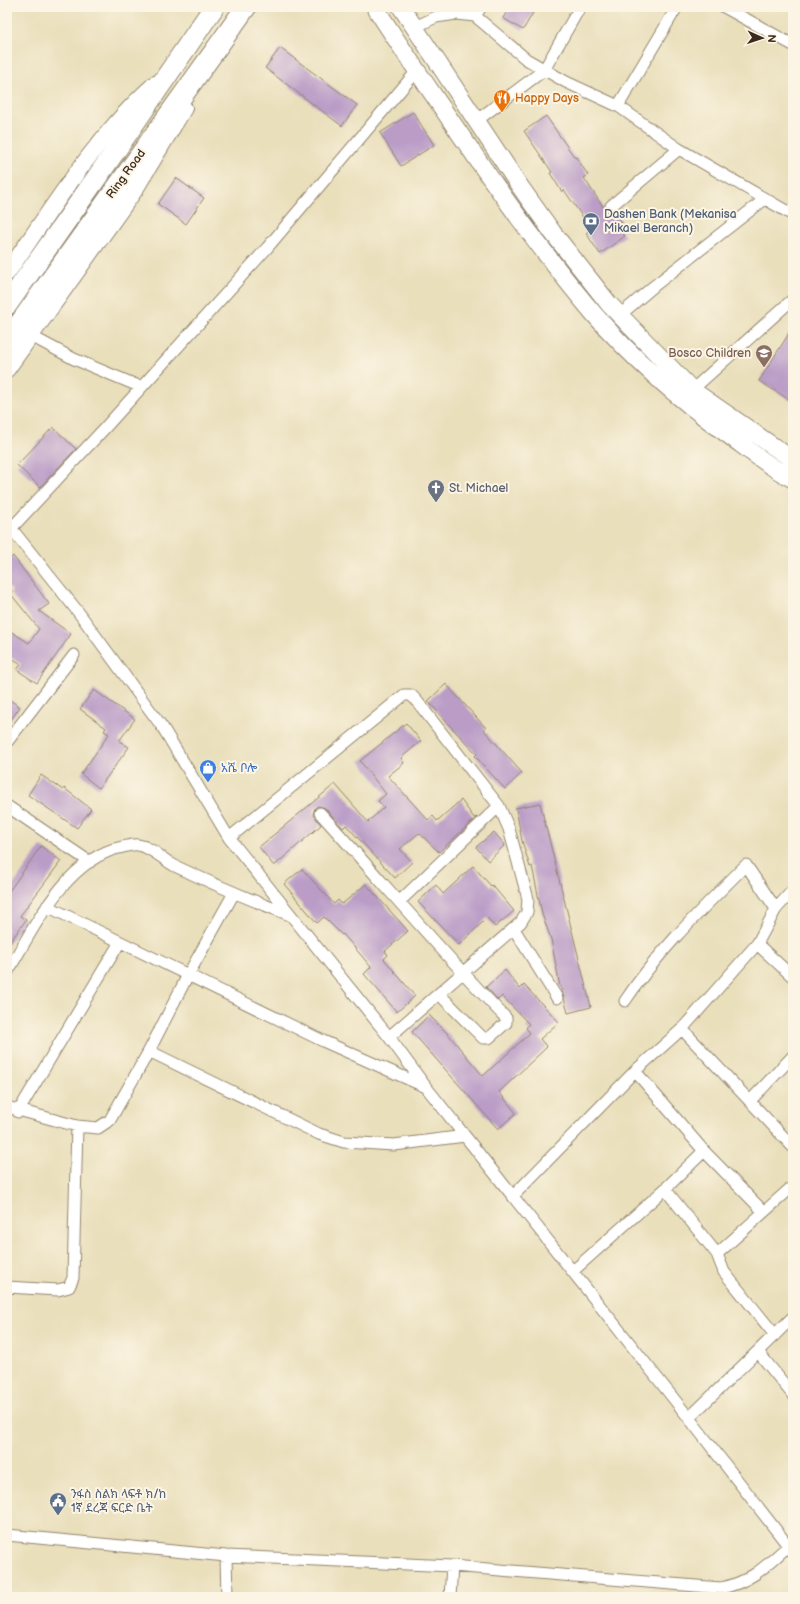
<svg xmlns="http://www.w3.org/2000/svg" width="800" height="1604" font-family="'Balsamiq Sans','Noto Sans Ethiopic',sans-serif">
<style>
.building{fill:#ba9cc7}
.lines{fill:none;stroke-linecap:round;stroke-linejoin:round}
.street-casing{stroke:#92846c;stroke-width:13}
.secondary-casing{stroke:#92846c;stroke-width:18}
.primary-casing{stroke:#92846c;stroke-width:19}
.highway-casing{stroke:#92846c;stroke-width:22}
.street{stroke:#fff;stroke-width:11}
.secondary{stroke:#fff;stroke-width:16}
.primary{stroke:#fff;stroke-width:17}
.highway{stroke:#fff;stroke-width:20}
.labels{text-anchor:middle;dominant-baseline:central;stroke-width:4;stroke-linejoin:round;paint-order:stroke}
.food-label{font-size:12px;fill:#c56008;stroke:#fcf5e5;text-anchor:start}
.street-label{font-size:12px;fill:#3b2a1e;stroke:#fcf5e5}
.service-label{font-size:12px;fill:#4e5e75;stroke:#fcf5e5;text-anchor:start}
.education-label{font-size:12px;fill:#785e54;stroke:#fcf5e5;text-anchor:end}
.worship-label{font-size:12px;fill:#5b616d;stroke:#fcf5e5;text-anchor:start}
.shop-label{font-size:12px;fill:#366cbe;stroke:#fcf5e5;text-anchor:start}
</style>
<rect width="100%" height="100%" fill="#fcf5e5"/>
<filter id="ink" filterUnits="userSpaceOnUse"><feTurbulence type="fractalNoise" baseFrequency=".025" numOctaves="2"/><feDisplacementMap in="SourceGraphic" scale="8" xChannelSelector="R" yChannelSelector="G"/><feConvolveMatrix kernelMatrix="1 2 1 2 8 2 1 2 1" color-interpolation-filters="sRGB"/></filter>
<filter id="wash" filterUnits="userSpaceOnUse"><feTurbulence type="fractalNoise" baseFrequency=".012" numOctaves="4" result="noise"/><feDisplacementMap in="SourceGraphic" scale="16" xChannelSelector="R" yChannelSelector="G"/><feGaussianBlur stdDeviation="0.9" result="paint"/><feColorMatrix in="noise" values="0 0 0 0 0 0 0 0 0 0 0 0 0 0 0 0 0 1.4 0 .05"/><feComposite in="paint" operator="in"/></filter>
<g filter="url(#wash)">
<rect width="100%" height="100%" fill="#e9dfbb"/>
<g id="blocks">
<path class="building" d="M510 7H527L534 11 523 30 503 18Z
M280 48 357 105 342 126 265 68Z
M413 112 434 145 401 166 380 133Z
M546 116 575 158 576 157 588 175 584 178 605 210 611 216 615 213 626 229 621 232 625 236 600 254 586 233 591 229 564 190 562 192 550 173 552 172 524 131Z
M176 178 204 198 186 224 158 204Z
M793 327V402L759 381Z
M53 427 76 449 40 487 17 465Z
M13 556 49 604 39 611 71 634 37 683 17 670 21 664 7 655V629L29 643 39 629 10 593 12 591 7 585V561Z
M446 684 486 728 484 730 522 773 505 789 475 756 477 754 450 726 428 701Z
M94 690 135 719 119 741 129 747 99 788 81 774 109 734 104 731 106 728 80 709Z
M7 698 20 707 7 725Z
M406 723 421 741 401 758 404 763 388 776 428 820 433 816 437 821 461 800 474 818 477 817 439 852 419 833 400 849 412 862 395 878 346 825 343 828 325 808 318 806 315 808 313 814 321 825 274 866 259 847 335 784 368 822 384 807 378 801 386 794 360 761Z
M41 775 63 790 64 788 91 809 77 828 28 795Z
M540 803 591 1007 568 1013 561 987H560L551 939 542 914 532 866 530 867 522 841 516 808Z
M494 832 505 845 488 861 476 847Z
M41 846 61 861 20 916 26 920 7 946V894Z
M473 866 491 886 492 885 514 911 495 927 487 918 459 945 418 902 436 885 443 894Z
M302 869 334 904 338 900 342 904 366 884 408 931 385 951 388 955 384 959 415 996 397 1012 364 974 371 967 343 934 342 935 324 917 317 923 284 884Z
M505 970 520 989 524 985 559 1022 540 1039 547 1047 499 1092 516 1113 498 1129 412 1032 429 1015 448 1034 483 1076 530 1033 526 1028 529 1024 502 996 498 1000 486 987Z"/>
</g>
</g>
<g filter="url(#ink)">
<use href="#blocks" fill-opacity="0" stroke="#92846c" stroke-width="1"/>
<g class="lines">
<g class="street-casing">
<path id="street" d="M724 7 793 45
M475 16 481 7
M415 27 436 17 456 14 475 16 526 59 566 82 618 106 679 149 793 215
M618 106 677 7
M476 121 544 70 580 7
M611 206 679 149
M620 315 654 286 765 199
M31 336 74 359 141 387
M692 390 793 299
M7 523 79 613 163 728 229 838 389 1037 426 1087 689 1418 793 1552
M7 533 103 430 267 248 416 72
M7 742 74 655
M7 806 90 862
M320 813C382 881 441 952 506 1018V1023L489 1038H483L439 994
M229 838 404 695H411L416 700 499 806 509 829 528 899 527 912 521 922 389 1037
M400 901 499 806
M47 906 323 1041 426 1087
M514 929 557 998
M757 944 793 977
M7 973C33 929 67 857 123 847 127 846 134 844 138 845 152 847 163 860 175 866 213 884 251 900 290 915
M625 1001C659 950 703 908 746 865L776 909
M682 1029 793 1147
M149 1051 319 1134 344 1142 394 1145 465 1136
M635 1071 704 1151 763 1211
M750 1101 793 1056
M7 1107 77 1126 98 1128 110 1120 149 1051 188 975 234 893
M18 1112 120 942
M665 1189 717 1254 724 1272 775 1335
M513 1196 635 1071 682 1029 757 944 776 909 793 890
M717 1254 793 1186
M573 1271 665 1189 704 1151
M7 1287 58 1290 69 1287 73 1278 77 1126
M759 1353 793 1395
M689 1418 793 1317
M7 1535 226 1556 452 1566 721 1588C751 1582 766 1566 788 1546
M226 1556 227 1597
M450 1597 452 1566"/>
</g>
<g class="secondary-casing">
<path id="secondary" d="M7 273C51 210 98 134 155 84
M7 369 134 191 184 108"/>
</g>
<g class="primary-casing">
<path id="primary" d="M375 7C410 62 447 115 484 169 519 219 555 268 594 314 633 359 679 399 727 434 749 450 769 467 793 479
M401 7 519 185 553 233 609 304 692 390 793 460"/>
</g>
<g class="highway-casing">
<path id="highway" d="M7 305 114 153 214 7
M7 341 246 7"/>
</g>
<use href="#street" class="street"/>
<use href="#secondary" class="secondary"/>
<use href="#primary" class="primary"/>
<use href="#highway" class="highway"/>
</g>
</g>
<defs>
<g id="restaurant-pin" transform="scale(0.9)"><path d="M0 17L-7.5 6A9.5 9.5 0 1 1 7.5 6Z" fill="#e8710a" stroke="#fcf5e5"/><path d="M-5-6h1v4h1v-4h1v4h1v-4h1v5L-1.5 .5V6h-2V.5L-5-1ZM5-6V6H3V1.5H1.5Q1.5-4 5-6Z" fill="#fff"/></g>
<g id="bank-pin" transform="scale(0.9)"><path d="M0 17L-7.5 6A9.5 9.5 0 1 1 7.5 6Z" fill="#5c6f8a" stroke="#fcf5e5"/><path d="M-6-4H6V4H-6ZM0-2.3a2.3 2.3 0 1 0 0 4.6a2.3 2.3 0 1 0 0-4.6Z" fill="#fff"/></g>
<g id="school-pin" transform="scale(0.9)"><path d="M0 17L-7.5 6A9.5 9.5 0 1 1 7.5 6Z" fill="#8d6e63" stroke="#fcf5e5"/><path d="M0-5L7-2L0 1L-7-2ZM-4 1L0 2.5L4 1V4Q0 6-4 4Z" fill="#fff"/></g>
<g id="church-pin" transform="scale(0.9)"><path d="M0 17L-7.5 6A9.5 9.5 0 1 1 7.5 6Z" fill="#6b7280" stroke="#fcf5e5"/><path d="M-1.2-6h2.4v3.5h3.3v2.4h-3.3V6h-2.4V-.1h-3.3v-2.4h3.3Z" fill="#fff"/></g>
<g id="shop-pin" transform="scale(0.9)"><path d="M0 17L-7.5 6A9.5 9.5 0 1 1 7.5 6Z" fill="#3f7fe0" stroke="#fcf5e5"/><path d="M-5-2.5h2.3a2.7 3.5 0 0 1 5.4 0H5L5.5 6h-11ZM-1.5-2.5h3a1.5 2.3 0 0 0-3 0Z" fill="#fff"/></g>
<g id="civic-pin" transform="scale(0.9)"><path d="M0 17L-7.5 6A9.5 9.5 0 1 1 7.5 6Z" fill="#5c6f8a" stroke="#fcf5e5"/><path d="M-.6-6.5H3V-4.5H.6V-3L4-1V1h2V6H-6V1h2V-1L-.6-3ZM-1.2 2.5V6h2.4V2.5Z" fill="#fff"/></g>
</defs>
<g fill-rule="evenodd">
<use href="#restaurant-pin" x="502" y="98"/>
<use href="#bank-pin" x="591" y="221"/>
<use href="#school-pin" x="764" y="353"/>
<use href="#church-pin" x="436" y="488"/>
<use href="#shop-pin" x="208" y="768"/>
<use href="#civic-pin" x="58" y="1501"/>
</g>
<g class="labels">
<g class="food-label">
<text x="515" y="98">Happy Days</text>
</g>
<g class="street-label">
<text transform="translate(126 174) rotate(-54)">Ring Road</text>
</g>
<g class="service-label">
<text x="604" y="214">Dashen Bank (Mekanisa<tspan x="604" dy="14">Mikael Beranch)</tspan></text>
<text x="71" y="1494">ንፋስ ስልክ ላፍቶ ክ/ከ<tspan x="71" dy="14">1ኛ ደረጃ ፍርድ ቤት</tspan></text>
</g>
<g class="education-label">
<text x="751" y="353">Bosco Children</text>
</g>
<g class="worship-label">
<text x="449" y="488">St. Michael</text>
</g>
<g class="shop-label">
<text x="221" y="768">አሼ ቦሎ</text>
</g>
</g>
<rect width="800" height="1604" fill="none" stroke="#fcf5e5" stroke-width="24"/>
<g transform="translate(762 38) rotate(93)" stroke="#fcf5e5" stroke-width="3" paint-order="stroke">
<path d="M0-3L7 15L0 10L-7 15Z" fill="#3b2a1e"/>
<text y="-6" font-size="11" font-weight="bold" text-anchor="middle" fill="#3b2a1e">N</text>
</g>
</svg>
